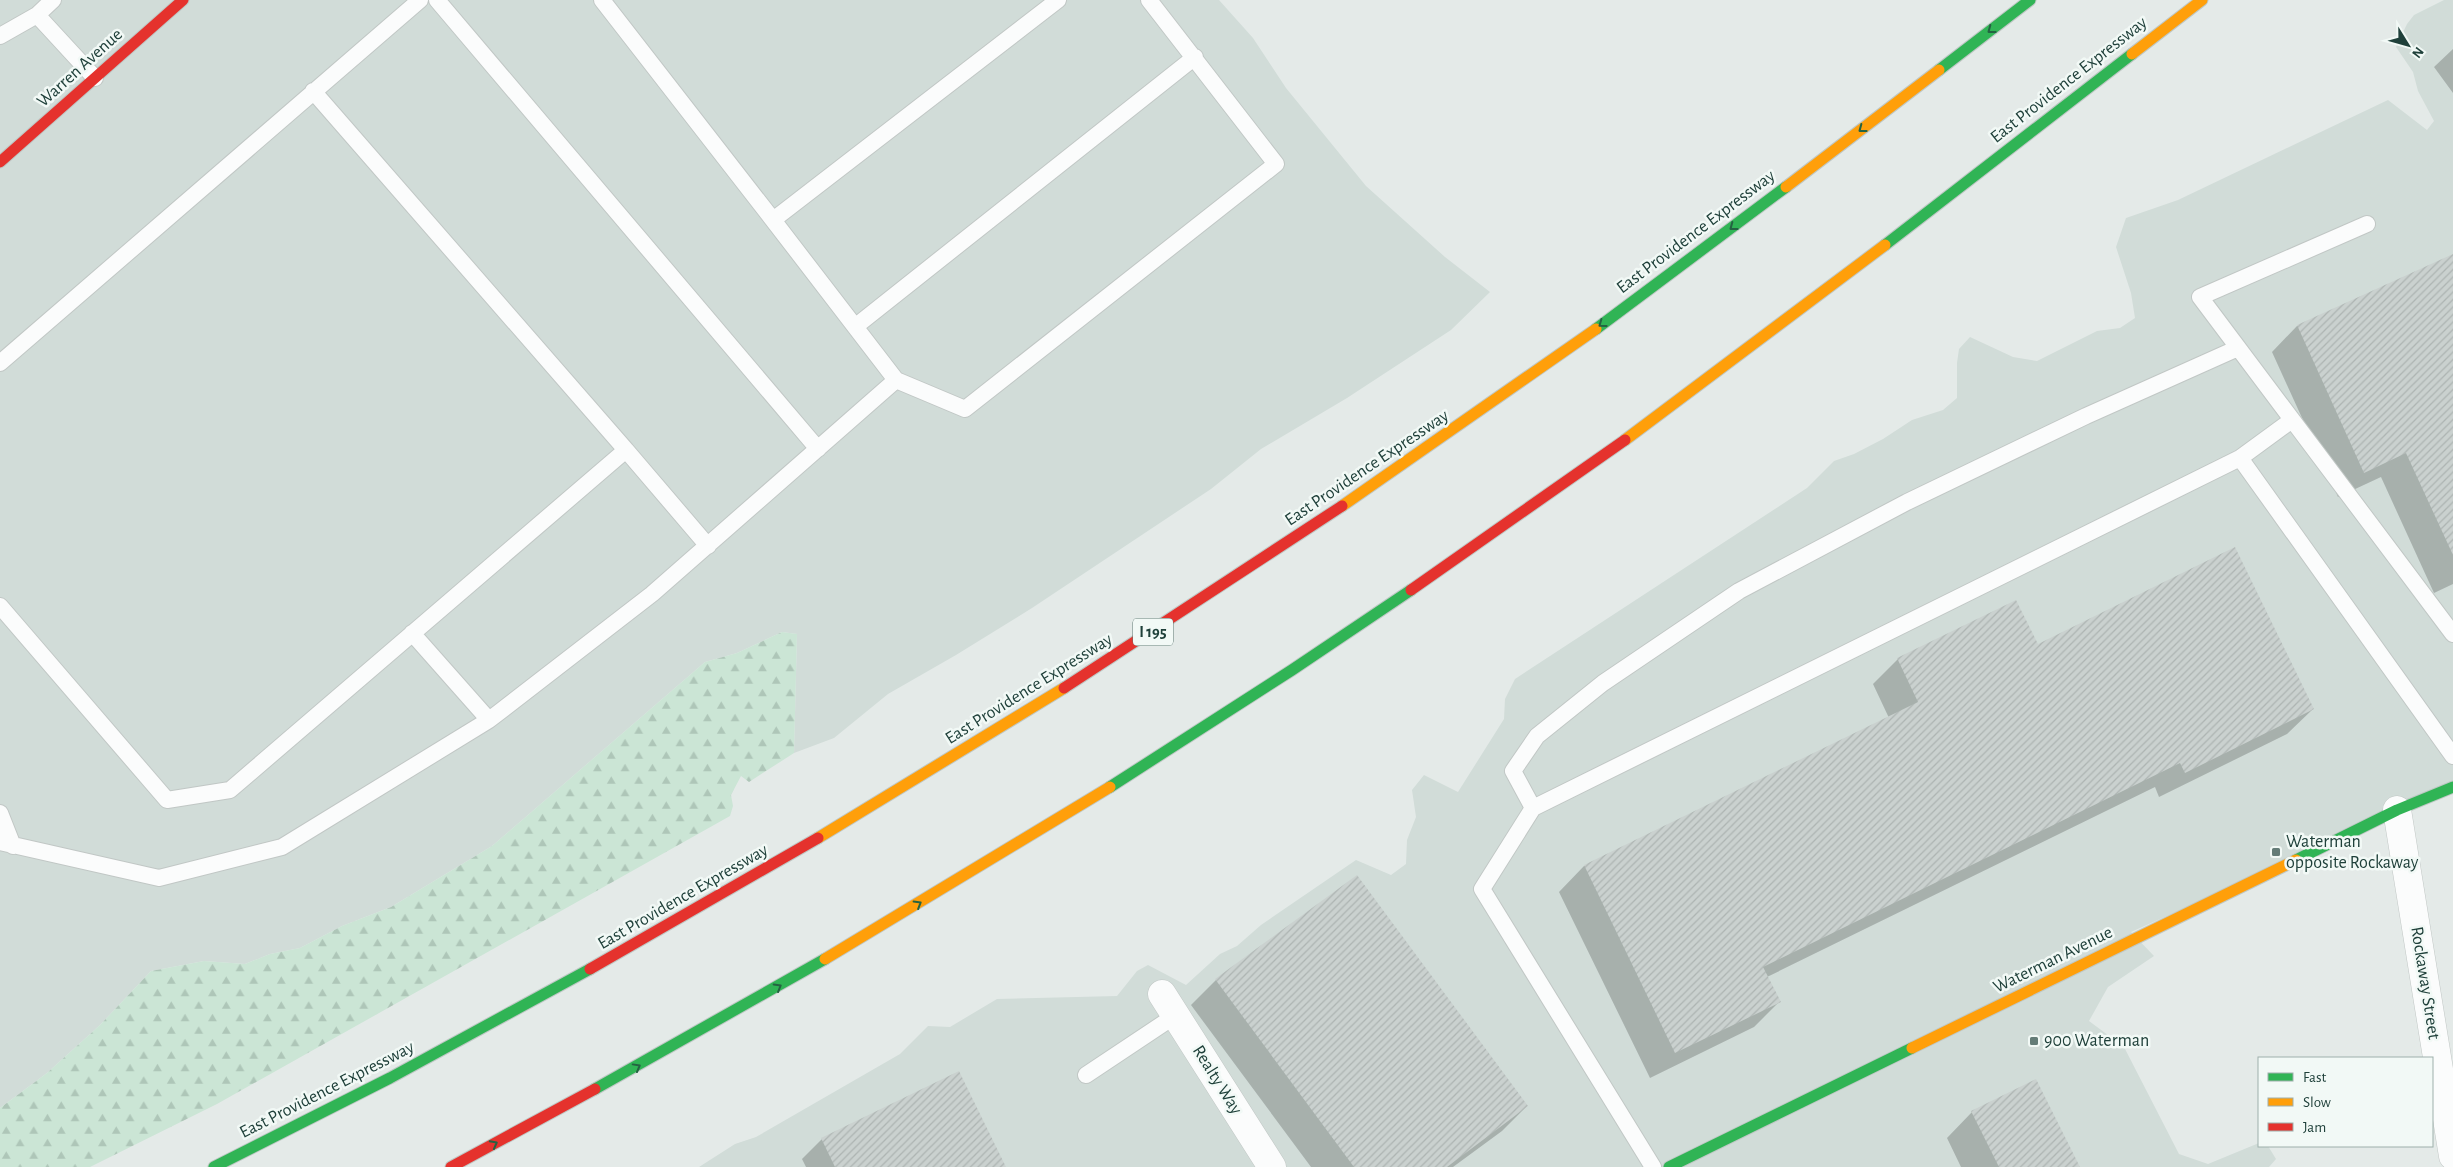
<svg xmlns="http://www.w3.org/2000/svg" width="2453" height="1167" font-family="'Alegreya Sans',sans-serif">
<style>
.built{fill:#d1dcd8}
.forest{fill:url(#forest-firs)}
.shadow{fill:#0003}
.building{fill:url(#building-hatch)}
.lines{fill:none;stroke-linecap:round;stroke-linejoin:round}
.lane-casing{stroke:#c1c7c5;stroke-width:18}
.street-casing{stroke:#c1c7c5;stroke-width:29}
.fast-casing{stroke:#bfc8c5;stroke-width:13}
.slow-casing{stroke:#bfc8c5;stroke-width:13}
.jam-casing{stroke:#bfc8c5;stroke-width:13}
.lane{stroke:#fbfcfc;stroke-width:16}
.street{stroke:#fbfcfc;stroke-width:28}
.fast{stroke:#30b455;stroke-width:11}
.slow{stroke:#ff9f0a;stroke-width:11}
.jam{stroke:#e5322d;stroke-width:11}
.oneway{stroke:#246342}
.poi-dot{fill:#647c77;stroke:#f2f9f6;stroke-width:2}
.labels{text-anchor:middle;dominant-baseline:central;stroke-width:5;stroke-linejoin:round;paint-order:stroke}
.shield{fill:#f2f9f6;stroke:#5e7872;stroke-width:1}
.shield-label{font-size:16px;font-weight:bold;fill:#1f403a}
.street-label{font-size:18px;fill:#1f403a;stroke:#f2f9f6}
.poi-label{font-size:18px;fill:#1f403a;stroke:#f2f9f6;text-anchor:start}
</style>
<defs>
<pattern id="forest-firs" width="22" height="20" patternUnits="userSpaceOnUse" patternTransform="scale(1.25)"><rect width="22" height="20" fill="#cbe5d5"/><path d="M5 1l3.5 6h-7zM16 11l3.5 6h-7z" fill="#aec6b8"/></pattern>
<pattern id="building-hatch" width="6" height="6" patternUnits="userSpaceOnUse" patternTransform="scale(1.25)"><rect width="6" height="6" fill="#cad1cf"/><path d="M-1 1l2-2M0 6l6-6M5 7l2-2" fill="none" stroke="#adb4b2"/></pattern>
</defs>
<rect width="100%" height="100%" fill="#e4eae8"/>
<path class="built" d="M0 0H1219L1253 38 1286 88 1366 186 1445 257 1490 292 1451 330 1347 398 1261 449 1211 489 1032 608 956 655 888 694 834 738 794 753 797 634 782 632 737 653 705 662 492 846 391 907 342 926 300 948 270 954 245 964 204 961 151 971 100 1025 47 1073 0 1108Z
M2444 0H2453V788L2131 932 2154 956 2108 987 2089 1021 2124 1047 2179 1154 2208 1164 2259 1143V1146H2268L2276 1159 2269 1167H699L735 1144 756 1137 900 1054 928 1026 950 1027 997 999 1117 996 1137 971 1148 965 1186 985 1220 954 1237 946 1261 925 1356 860 1391 875 1406 864 1407 840 1416 817 1412 790 1424 775 1458 792 1504 719 1505 699 1515 679 1807 488 1834 461 1854 454 1883 439 1912 420 1943 410 1957 398V363L1959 349 1970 337 2013 357 2037 361 2097 331 2120 328 2135 318 2131 293 2116 247 2126 218 2178 200 2388 100 2427 130 2434 121 2418 91 2413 72 2396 47 2407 24 2414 15Z"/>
<path class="forest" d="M782 632 797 634 794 753 749 782 741 776 731 795 733 806 730 816 217 1104 90 1167H0V1108L47 1073 100 1025 151 971 204 961 245 964 270 954 300 948 342 926 391 907 492 846 705 662 737 653Z"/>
<path class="shadow" d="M2453 49V93L2434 67Z
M2453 255V584L2434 593 2381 477 2338 497 2272 352 2297 326Z
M1898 659 2313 709 2287 734 2159 797 2155 787 1767 977 1779 1002 1754 1027 1650 1078 1559 892 1584 866 1889 718 1873 684Z
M1216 980 1527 1106 1502 1131 1453 1167H1311L1191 1005Z
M1972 1112 2079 1167H1961L1947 1138Z
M822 1139 1004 1167H806L802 1159Z"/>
<path class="building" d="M2453 254V555L2406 453 2364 473 2297 325Z
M2235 547 2314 709 2185 773 2180 763 1763 967 1781 1002 1675 1053 1584 865 1918 702 1897 658 2016 600 2038 644Z
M1357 875 1528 1106 1447 1167H1354L1215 979Z
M959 1071 1006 1167H835L821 1138Z
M2036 1079 2080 1167H1999L1971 1111Z"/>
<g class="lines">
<g class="lane-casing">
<path id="lane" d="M53 0 37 15 95 78
M437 0 818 449
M602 0 773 220
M0 36 37 15
M313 91 626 450
M2367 224 2200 297 2453 634
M856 326 1195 57
M0 363 420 0
M896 380 773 220 1058 0
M2240 458 2292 420
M0 606 167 800 230 790 626 450 708 546
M412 633 489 720
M1533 808 1513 771 1537 736 1603 683 1739 591 1907 502 2086 416 2238 348
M0 813 13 846
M0 842 159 878 282 847 489 720 652 594 896 380 965 409 1276 164 1149 0
M1086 1075 1176 1015
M1653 1167 1482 889 1533 808 2240 458 2453 756"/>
</g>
<g class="street-casing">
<path id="street" d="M2397 810 2453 1156
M1162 994 1272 1167"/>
</g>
<g class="fast-casing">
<path id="fast" d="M1939 70 2030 0
M1885 245 2132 54
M1596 329 1786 187
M1110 787 1292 670 1411 590
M2296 860 2397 810 2453 787
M595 1089 825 959
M214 1167 390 1078 590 969
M1669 1167 1912 1048"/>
</g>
<g class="slow-casing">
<path id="slow" d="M2132 54 2202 0
M1786 187 1939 70
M1625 440 1885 245
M1342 506 1596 329
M818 838 1064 688
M825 959 1110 787
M1912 1048 2296 860"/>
</g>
<g class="jam-casing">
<path id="jam" d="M0 162 183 0
M1411 590 1625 440
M1064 688 1342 506
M590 969 818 838
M451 1167 595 1089"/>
</g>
<use href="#lane" class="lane"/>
<use href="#street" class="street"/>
<use href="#fast" class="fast"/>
<use href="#slow" class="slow"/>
<use href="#jam" class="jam"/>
</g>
<defs><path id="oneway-chevron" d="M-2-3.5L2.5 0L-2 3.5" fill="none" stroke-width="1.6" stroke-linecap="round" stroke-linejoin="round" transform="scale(1.25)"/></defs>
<g class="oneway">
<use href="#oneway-chevron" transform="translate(1991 30) rotate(143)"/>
<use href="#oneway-chevron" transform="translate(1862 129) rotate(143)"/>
<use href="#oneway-chevron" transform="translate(1733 227) rotate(143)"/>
<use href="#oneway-chevron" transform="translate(1602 324) rotate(144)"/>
<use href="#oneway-chevron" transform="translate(918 904) rotate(-31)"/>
<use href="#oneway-chevron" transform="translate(778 987) rotate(-30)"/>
<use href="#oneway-chevron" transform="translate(637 1067) rotate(-29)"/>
<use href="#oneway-chevron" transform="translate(494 1144) rotate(-28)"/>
</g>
<g class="poi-dot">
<rect x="2271" y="847" width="10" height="10" rx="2.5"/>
<rect x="2029" y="1036" width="10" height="10" rx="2.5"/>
</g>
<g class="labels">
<rect class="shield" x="1133" y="618.5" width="40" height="27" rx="4"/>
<g class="shield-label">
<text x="1153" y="632">I 195</text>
</g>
<g class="street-label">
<text transform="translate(80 68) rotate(-42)">Warren Avenue</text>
<text transform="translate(2069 80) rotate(-38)">East Providence Expressway</text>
<text transform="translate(1696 232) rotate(-37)">East Providence Expressway</text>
<text transform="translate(1367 468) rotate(-34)">East Providence Expressway</text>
<text transform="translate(1029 689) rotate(-32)">East Providence Expressway</text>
<text transform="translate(683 897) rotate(-30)">East Providence Expressway</text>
<text transform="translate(2053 960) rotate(-26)">Waterman Avenue</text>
<text transform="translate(2425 983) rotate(81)">Rockaway Street</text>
<text transform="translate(1217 1080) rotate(58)">Realty Way</text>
<text transform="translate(327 1090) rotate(-27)">East Providence Expressway</text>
</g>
<g class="poi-label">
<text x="2286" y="842">Waterman<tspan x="2286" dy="21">opposite Rockaway</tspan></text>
<text x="2044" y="1041">900 Waterman</text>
</g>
</g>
<rect x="2258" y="1057" width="175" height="90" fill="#f2f9f6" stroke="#9eafab"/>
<rect x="2268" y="1073" width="25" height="8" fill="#30b455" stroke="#9eafab"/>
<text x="2303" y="1082" font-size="15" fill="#1f403a">Fast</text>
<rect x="2268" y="1098" width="25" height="8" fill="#ff9f0a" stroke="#9eafab"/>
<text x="2303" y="1107" font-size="15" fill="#1f403a">Slow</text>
<rect x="2268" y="1123" width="25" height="8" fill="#e5322d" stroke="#9eafab"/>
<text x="2303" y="1132" font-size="15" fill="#1f403a">Jam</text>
<g transform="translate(2408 45) rotate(127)" stroke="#f2f9f6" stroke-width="4" paint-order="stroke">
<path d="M0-4L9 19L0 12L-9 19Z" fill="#1f403a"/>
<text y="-8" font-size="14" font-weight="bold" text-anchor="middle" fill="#1f403a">N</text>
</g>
</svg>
